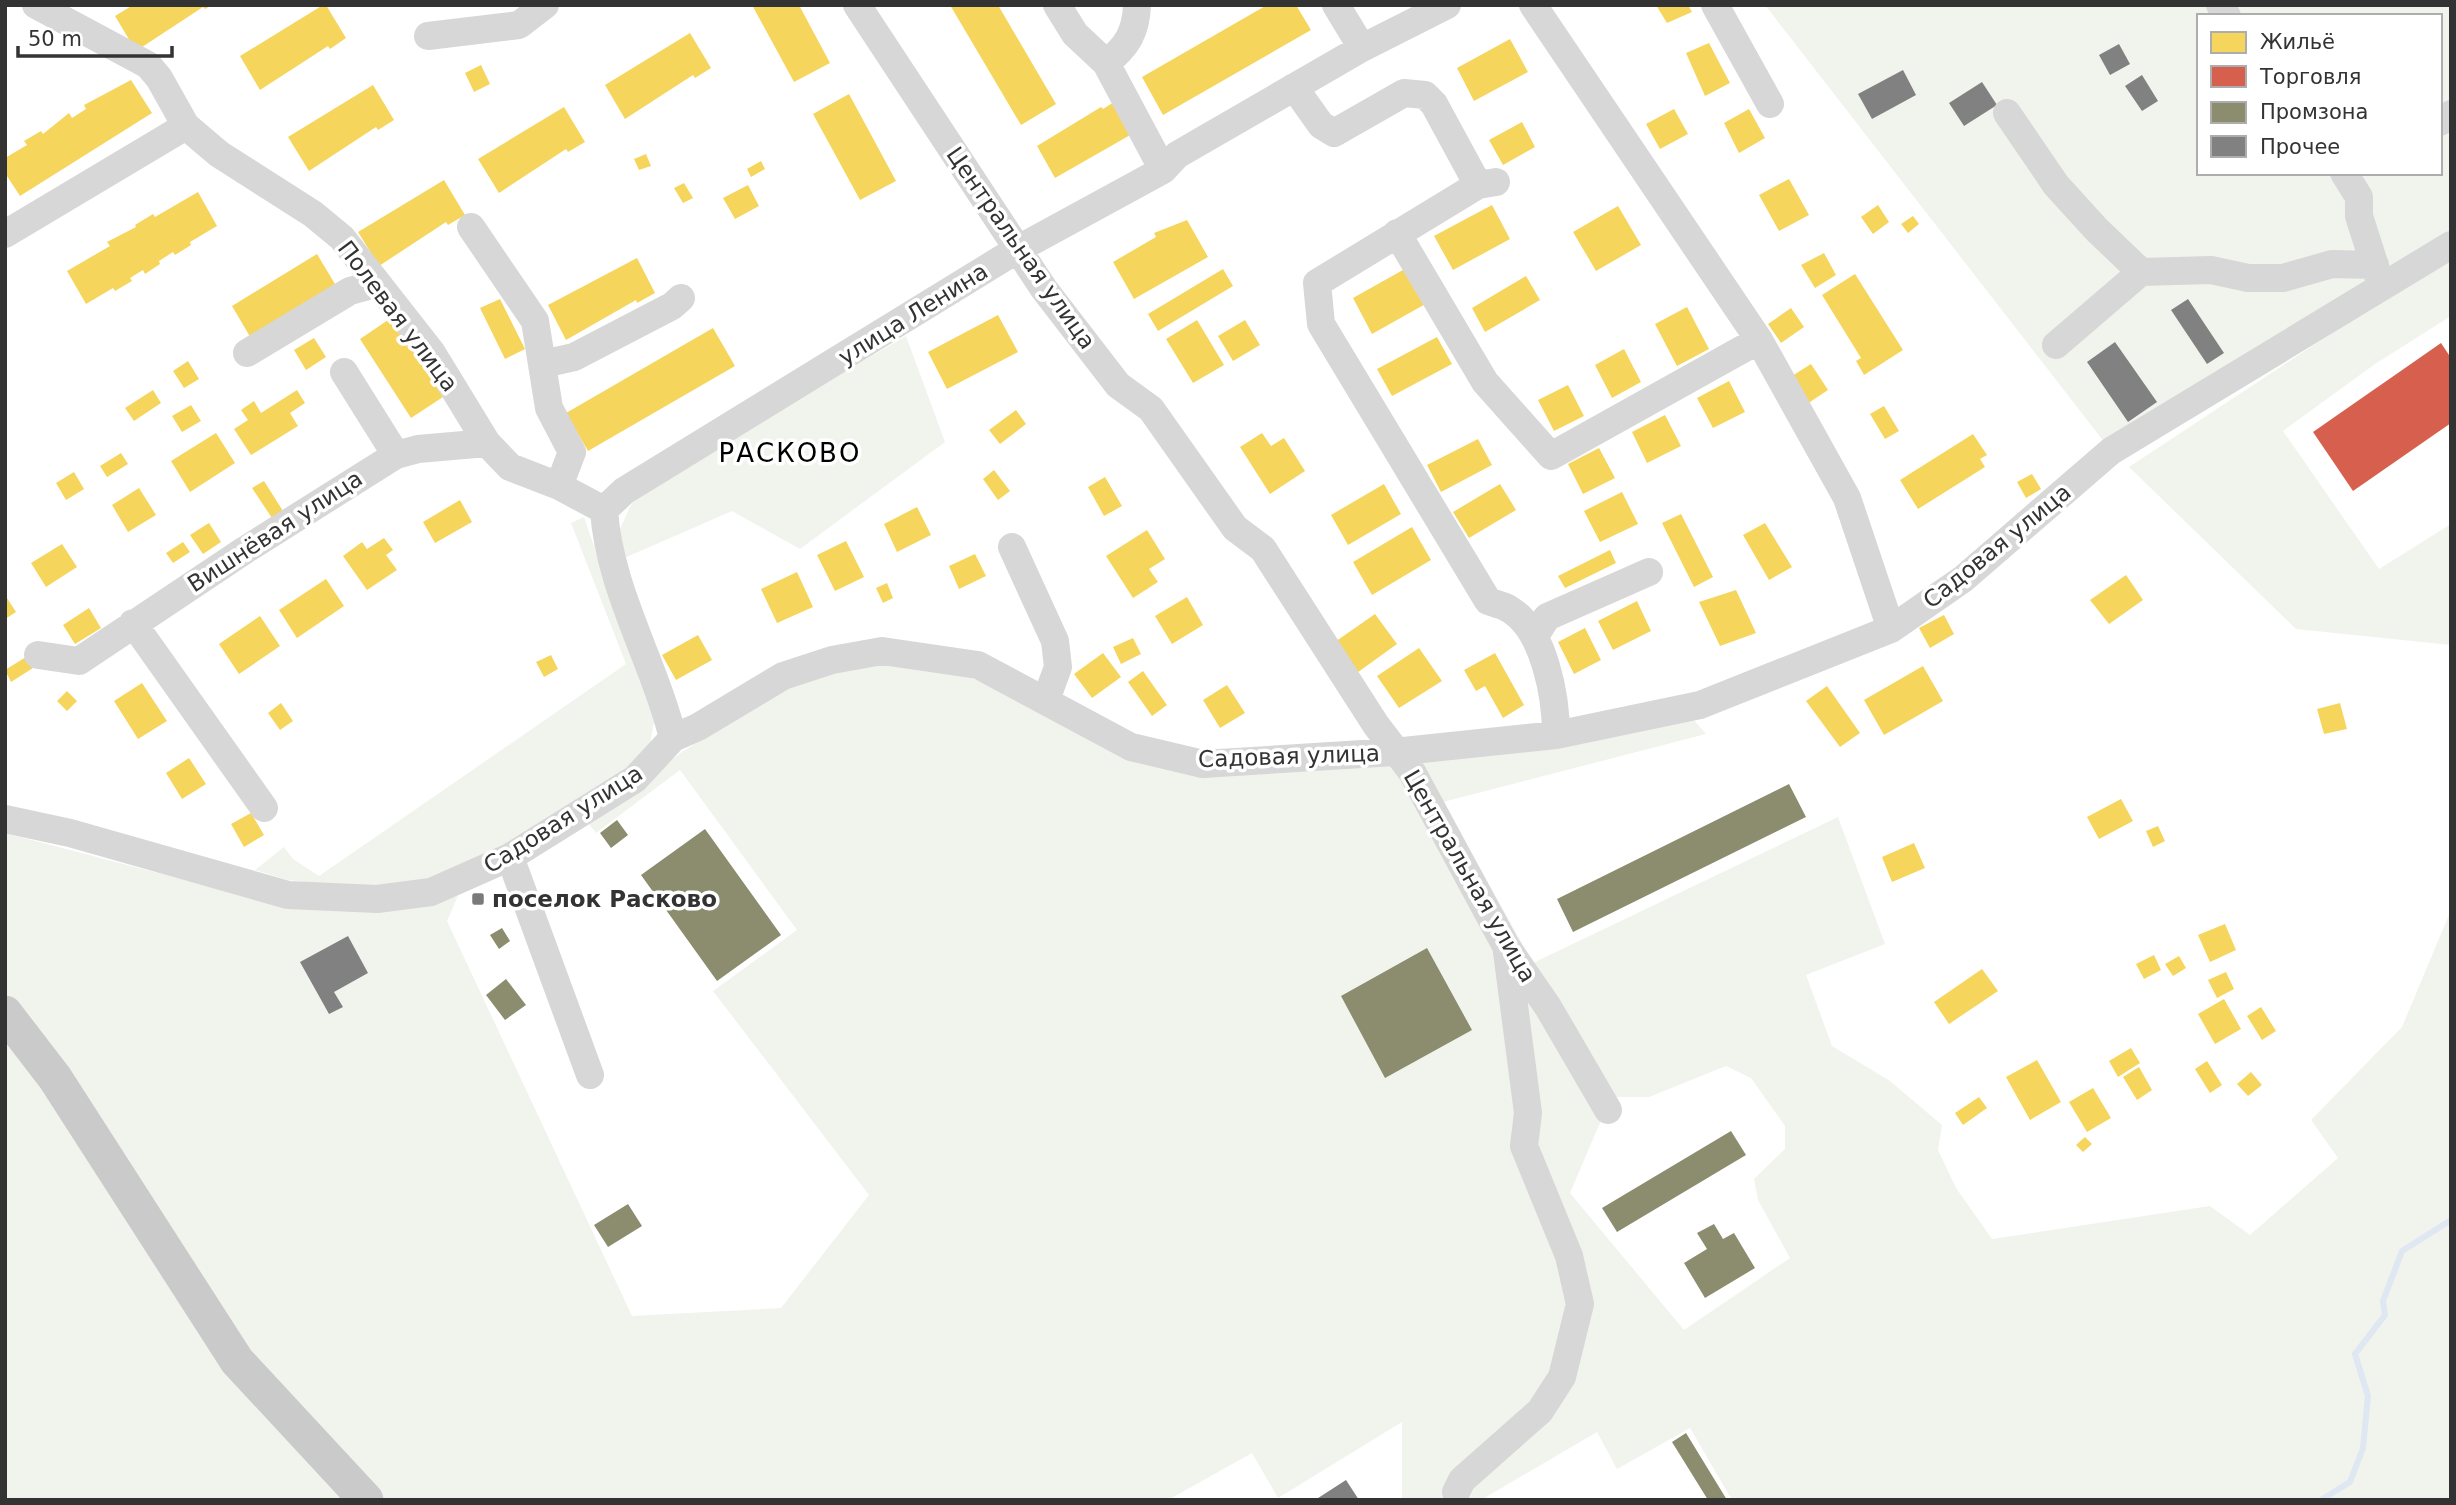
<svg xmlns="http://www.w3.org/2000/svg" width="2456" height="1505" font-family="'DejaVu Sans',sans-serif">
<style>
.green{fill:#f0f4ed;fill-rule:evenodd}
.homes{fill:#f6d55c}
.shops{fill:#d6604d}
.industry{fill:#8c8c6e}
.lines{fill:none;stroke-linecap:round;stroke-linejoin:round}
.stream{stroke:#dee7f2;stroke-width:6}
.building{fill:#818181}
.minor{stroke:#d7d7d7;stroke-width:28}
.major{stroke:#cacaca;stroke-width:35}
.poi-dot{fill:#7a7a7a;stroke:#fff;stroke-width:2.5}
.labels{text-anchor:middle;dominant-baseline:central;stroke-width:7;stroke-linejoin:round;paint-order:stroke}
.street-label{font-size:23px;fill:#333;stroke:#fff}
.poi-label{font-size:23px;font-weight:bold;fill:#333;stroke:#fff;text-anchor:start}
.quarter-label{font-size:26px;letter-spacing:2px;fill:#000;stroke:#fff}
</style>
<rect width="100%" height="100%" fill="#fff"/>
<path class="green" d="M1765 5H2451V316L2375 364 2283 431 2379 569 2451 524V645L2296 629 2129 467 2341 327 2105 443ZM2199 16H2440V173H2199Z
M906 336 945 442 800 549 732 511 622 559 619 531 632 503 705 453Z
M584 517 654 722 650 744 634 763 507 849 427 882 376 887 324 884 288 880 255 870 284 847 293 859 319 876 626 664 571 523Z
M886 663 965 674 1146 765 1201 771 1692 718 1706 734 1443 802 1533 963 1838 817 1885 944 1806 975 1832 1046 1890 1081 1942 1125 1938 1150 1956 1188 1992 1239 2210 1206 2250 1235 2338 1158 2311 1120 2402 1027 2451 910V1500H1732L1690 1428 1617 1469 1597 1432 1481 1500H1402V1422L1278 1498 1252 1453 1168 1500H5V833L287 907 379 911 458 896 447 921 632 1316 781 1308 869 1195 713 991 797 930 680 770 596 833 589 824 682 752 789 685 829 672ZM1726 1066 1751 1078 1785 1126V1149L1754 1179 1758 1200 1790 1258 1684 1330 1570 1193 1611 1097H1649Z"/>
<path class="homes" d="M133 5H212L205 9 203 7 136 51 115 16Z
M323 5H326L346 38 330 49 328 46 260 90 240 56Z
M752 5H799L830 63 794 82Z
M950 5H998L1056 104 1021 125Z
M1267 5H1296L1311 30 1163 115 1142 77Z
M1656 5H1688L1692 12 1667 23Z
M690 33 711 68 695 78 693 75 625 119 605 85Z
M1510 39 1528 72 1474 101 1457 68Z
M1709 43 1730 83 1705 96 1686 53Z
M481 65 490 84 474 92 465 73Z
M131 80 152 113 20 196 5 173V158L27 145 24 141 41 131 43 134 69 113 72 118 86 109 84 105Z
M373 85 394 120 378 130 376 127 309 171 288 137Z
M849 94 896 181 860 200 813 114Z
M1114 102 1132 134 1055 178 1037 146 1101 107 1103 109Z
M564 107 585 142 568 152 566 149 499 193 478 159Z
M1674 109 1688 134 1660 149 1646 124Z
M1749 109 1765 138 1739 153 1724 123Z
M1522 122 1535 147 1503 165 1489 140Z
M646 154 651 166 639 170 634 159Z
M761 161 765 169 751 177 747 169Z
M1789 179 1809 215 1779 231 1759 195Z
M444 180 465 215 448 225 446 222 379 266 358 232Z
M684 183 693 198 683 203 674 188Z
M748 185 759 206 735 219 723 198Z
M198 192 217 226 190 242 191 245 175 255 173 252 159 261 160 264 145 274 143 270 130 278 132 281 115 291 113 288 86 304 67 271 110 246 107 242 136 227 135 225 153 214 155 217Z
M1492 205 1510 239 1453 270 1434 236Z
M1878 205 1889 222 1873 234 1861 217Z
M1618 206 1641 245 1596 271 1573 232Z
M1913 216 1919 224 1908 233 1901 224Z
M1187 220 1208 257 1134 299 1113 262 1156 237 1154 233Z
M1824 253 1836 275 1815 288 1801 265Z
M317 254 338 289 252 340 232 306Z
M637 258 655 293 637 303 636 300 566 340 548 305Z
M1410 266 1429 302 1372 334 1353 298Z
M1223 269 1233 286 1158 331 1148 314Z
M1855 274 1903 350 1864 375 1856 361 1861 358 1822 295Z
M1526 276 1540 300 1485 332 1472 308Z
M500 299 525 349 505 359 480 308Z
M1687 307 1709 349 1677 366 1655 324Z
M1791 308 1804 327 1781 343 1768 324Z
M998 315 1018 352 947 389 928 352Z
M391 318 443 397 411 418 360 339Z
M1197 320 1224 365 1193 383 1166 339Z
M1245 320 1260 345 1233 361 1218 336Z
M713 328 735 366 588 451 566 413Z
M1437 337 1452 364 1392 396 1377 369Z
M314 338 326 357 306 370 294 350Z
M1624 349 1641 382 1612 398 1595 365Z
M188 361 199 379 184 388 173 371Z
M1811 364 1828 390 1801 408 1784 381Z
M1729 381 1745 412 1713 428 1697 398Z
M1568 385 1584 416 1554 431 1538 400Z
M153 390 161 403 134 421 125 408Z
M297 390 305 403 290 413 298 426 251 455 234 429 248 420 241 410 254 401 261 413Z
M191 405 201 421 182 432 172 416Z
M1884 406 1899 431 1885 439 1870 414Z
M1016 410 1026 424 1000 444 989 430Z
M1665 415 1681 446 1647 463 1632 432Z
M216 433 235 463 190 492 171 461Z
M1262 433 1271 446 1284 438 1305 471 1270 494 1240 447Z
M1973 434 1987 455 1980 459 1985 467 1918 509 1900 480Z
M1478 439 1492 465 1441 492 1427 465Z
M1599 448 1615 478 1583 494 1568 464Z
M121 453 128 464 107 477 100 466Z
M994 470 1010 491 998 500 983 479Z
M74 472 84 489 66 500 56 483Z
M2032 474 2041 489 2026 498 2017 482Z
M1105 477 1122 506 1104 516 1088 487Z
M264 481 283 511 272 518 252 488Z
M1384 484 1401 514 1348 545 1331 515Z
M1500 484 1516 510 1469 538 1453 512Z
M139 488 156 515 128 532 112 505Z
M1622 492 1638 524 1600 542 1584 511Z
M460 500 472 522 435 543 423 522Z
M917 507 931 535 897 552 884 524Z
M1681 514 1713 577 1694 587 1662 523Z
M209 523 221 542 203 554 190 535Z
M1765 523 1792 567 1769 580 1743 535Z
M1412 527 1431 560 1372 595 1353 562Z
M1147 530 1165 559 1149 569 1158 582 1133 598 1106 556Z
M384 538 393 550 386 555 397 570 367 590 343 556 362 542 367 549Z
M846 541 864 577 835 591 817 555Z
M183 542 190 552 173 563 166 553Z
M62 544 77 567 46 587 31 563Z
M1610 550 1616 563 1565 588 1558 576Z
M975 554 986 576 959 589 949 566Z
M797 572 813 607 777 623 761 589Z
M2126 575 2143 600 2109 624 2090 600Z
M326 579 344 606 297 638 279 610Z
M887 583 893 598 883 603 876 588Z
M1736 590 1756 633 1720 646 1699 602Z
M5 595 16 612 5 619Z
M1187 597 1203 625 1172 644 1155 616Z
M1637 601 1651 631 1613 650 1598 621Z
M89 608 101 628 75 644 63 625Z
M1375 614 1397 644 1354 675 1332 644Z
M1944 615 1954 634 1930 648 1919 628Z
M260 616 280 646 239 674 219 644Z
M1585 628 1601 660 1574 674 1558 642Z
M698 635 712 660 676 680 662 655Z
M1133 638 1141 654 1121 664 1113 647Z
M1419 648 1442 681 1399 708 1377 676Z
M1103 653 1121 677 1092 698 1074 674Z
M1495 653 1524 705 1503 718 1485 686 1476 691 1464 670Z
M551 655 558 669 544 677 536 662Z
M26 657 33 668 11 682 5 670Z
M1923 666 1943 701 1884 735 1864 700Z
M1143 671 1167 705 1152 716 1128 682Z
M142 683 167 721 138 739 114 701Z
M1227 685 1245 713 1220 728 1203 700Z
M1827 686 1860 733 1840 747 1806 701Z
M67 691 77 701 67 711 57 701Z
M281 703 293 721 280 730 268 713Z
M2340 703 2347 729 2324 734 2317 709Z
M189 758 206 784 182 799 166 773Z
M2121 799 2133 821 2099 839 2087 817Z
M251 813 264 835 244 847 231 824Z
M2158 826 2165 841 2153 847 2146 831Z
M1914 843 1925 868 1892 882 1882 857Z
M2225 924 2236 950 2210 962 2198 935Z
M2154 955 2161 970 2144 979 2136 964Z
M2179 956 2186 968 2173 976 2165 964Z
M1982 969 1998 991 1949 1024 1934 1002Z
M2226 972 2234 989 2217 998 2208 980Z
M2224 999 2241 1029 2215 1044 2198 1014Z
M2261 1007 2276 1031 2262 1040 2247 1016Z
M2131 1048 2140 1063 2118 1077 2109 1061Z
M2037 1060 2061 1102 2030 1120 2006 1077Z
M2207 1061 2222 1085 2210 1093 2195 1069Z
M2139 1067 2152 1090 2137 1100 2123 1077Z
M2251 1072 2262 1085 2248 1096 2237 1084Z
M2093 1088 2111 1118 2087 1132 2069 1102Z
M1979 1097 1987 1108 1963 1125 1955 1113Z
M2085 1137 2092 1144 2083 1152 2076 1145Z"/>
<path class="shops" d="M2441 343 2451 358V423L2353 491 2313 432Z"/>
<path class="industry" d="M1789 784 1806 817 1573 932 1557 899Z
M617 820 628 835 611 848 600 833Z
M705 829 781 935 717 981 641 875Z
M502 928 510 941 499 949 490 935Z
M1427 948 1472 1030 1385 1078 1341 996Z
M506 979 526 1005 505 1020 486 995Z
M1731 1131 1746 1155 1617 1232 1602 1208Z
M628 1204 642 1226 608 1247 594 1225Z
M1714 1224 1723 1239 1734 1233 1755 1268 1705 1298 1684 1263 1707 1249 1697 1233Z
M1686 1433 1727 1500H1708L1672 1442Z"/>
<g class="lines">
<path class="stream" d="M2321 1500 2350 1482 2363 1448 2368 1396 2355 1354 2385 1315 2383 1301 2402 1251 2451 1220"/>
</g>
<path class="building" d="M2119 44 2130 64 2110 75 2099 55Z
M1903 70 1916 95 1872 119 1858 94Z
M2142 75 2158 101 2142 111 2125 86Z
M1982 82 1997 105 1964 126 1949 103Z
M2188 299 2224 353 2207 364 2171 310Z
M2115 342 2157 402 2128 422 2087 362Z
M348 936 368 973 334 992 343 1007 329 1014 300 962Z
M1346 1480 1359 1500H1315Z"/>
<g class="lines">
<path class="minor" d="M36 5 148 65 159 78 186 126 219 154 313 214 342 238 432 353 487 443 510 467 559 486 604 510
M857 5 1044 289 1118 385 1151 409 1235 528 1263 549 1376 725 1412 772 1506 946 1548 1007 1608 1110
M1057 5 1075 34 1106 63 1163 170
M1336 5 1362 48
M1533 5 1759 340 1847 498 1891 629
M1715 5 1770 104
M2220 5 2227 16
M428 36 519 25 545 5
M1106 63C1127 47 1136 32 1137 5
M1294 87 1321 125 1334 133 1404 93 1425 95 1434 104 1478 185
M2007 113 2056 185 2097 230 2141 272
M2440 122 2451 114
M2344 173 2359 197V216L2380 282
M1496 182 1478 185 1317 283 1321 324 1488 601C1495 604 1503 605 1509 609 1545 630 1556 698 1556 735
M471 227 535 321 549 408 572 452 559 486
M1397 233 1485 382 1551 456 1759 340
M5 234 186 126
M2056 345 2141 272 2211 270 2248 278H2283L2332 264 2375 265
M247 353 350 291 375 284
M543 364 574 357 672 306 681 298
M344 372 396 455
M604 510 624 491 1018 249 1163 170 1177 155 1362 48 1447 5
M604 510C609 589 654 661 673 738
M1012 547 1055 641 1058 667 1046 700
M133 623 264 808
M1535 636 1547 617 1649 572
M38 655 79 661 245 550 396 455 418 449 487 443
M5 819 70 833 288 895 377 899 431 892 510 857 635 779 673 738 698 727 783 676 832 660 882 651 978 665 1131 747 1203 764 1394 752 1556 735 1700 705 1891 629 1963 579 2111 451 2451 245
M510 857 590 1075
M1456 1492 1462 1480 1540 1411 1562 1377 1580 1304 1569 1256 1524 1146 1528 1113 1507 952"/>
<path class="major" d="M5 1013 55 1078 237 1361 366 1500"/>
</g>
<rect class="poi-dot" x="471" y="892" width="14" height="14" rx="3.5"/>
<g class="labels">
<g class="street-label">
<text transform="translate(1021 248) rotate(55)">Центральная улица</text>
<text transform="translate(913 314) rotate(-32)">улица Ленина</text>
<text transform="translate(398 316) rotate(53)">Полевая улица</text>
<text transform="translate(275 531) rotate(-33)">Вишнёвая улица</text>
<text transform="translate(1997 546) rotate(-39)">Садовая улица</text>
<text transform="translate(1289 756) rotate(-2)">Садовая улица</text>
<text transform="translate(563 819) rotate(-32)">Садовая улица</text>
<text transform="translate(1470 876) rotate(60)">Центральная улица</text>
</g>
<g class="poi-label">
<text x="492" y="899">поселок Расково</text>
</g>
<g class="quarter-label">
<text x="790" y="453">РАСКОВО</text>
</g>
</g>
<rect width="2456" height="1505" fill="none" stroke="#333333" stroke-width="14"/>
<rect x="2197" y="14" width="245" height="161" fill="#ffffff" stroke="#adadad" stroke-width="2"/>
<rect x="2211" y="32" width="35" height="21" fill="#f6d55c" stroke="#adadad" stroke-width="2"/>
<text x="2260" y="49" font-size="21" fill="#333333">Жильё</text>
<rect x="2211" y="66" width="35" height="21" fill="#d6604d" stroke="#adadad" stroke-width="2"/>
<text x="2260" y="84" font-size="21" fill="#333333">Торговля</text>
<rect x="2211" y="102" width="35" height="21" fill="#8c8c6e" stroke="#adadad" stroke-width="2"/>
<text x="2260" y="119" font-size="21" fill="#333333">Промзона</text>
<rect x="2211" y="136" width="35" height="21" fill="#818181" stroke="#adadad" stroke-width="2"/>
<text x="2260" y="154" font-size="21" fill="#333333">Прочее</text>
<path d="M18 46v10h154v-10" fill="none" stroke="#333333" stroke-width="3.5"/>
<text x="28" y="46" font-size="21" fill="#333333" stroke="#ffffff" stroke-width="5" paint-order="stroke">50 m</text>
</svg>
